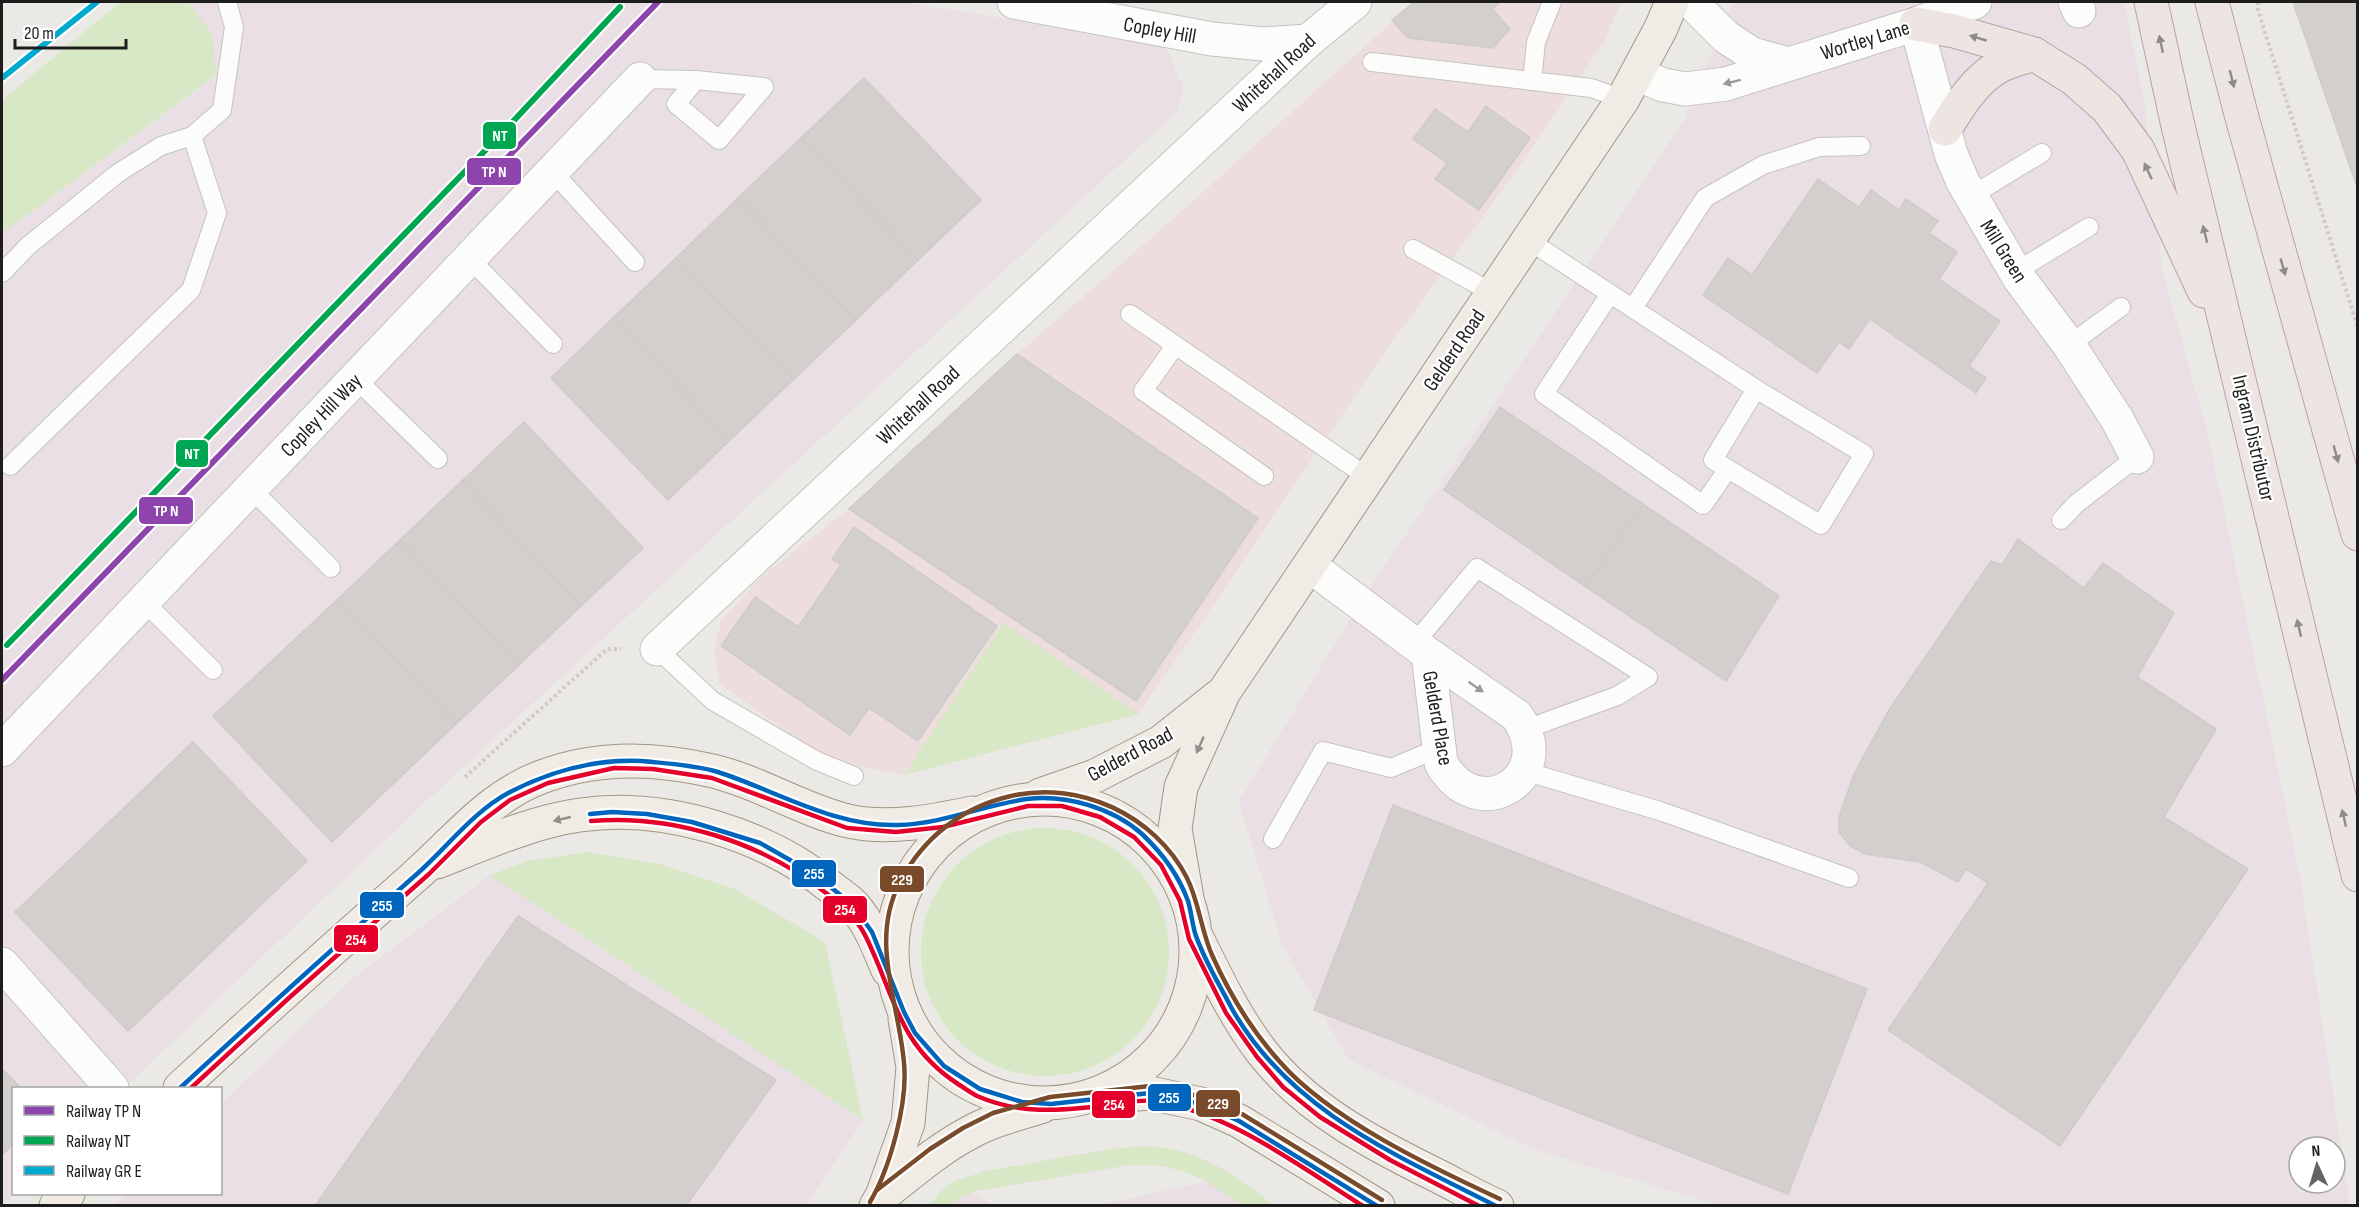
<svg xmlns="http://www.w3.org/2000/svg" width="2359" height="1207" font-family="'Sofia Sans Condensed',sans-serif">
	<style>
		.commercial { fill: #eddddc }
		.industrial { fill: #e9dfe4; fill-rule: evenodd }
		.grass { fill: #d8e7c6 }
		.building { fill: #d2cfcd; stroke: #cecbc8; stroke-width: 1.5 }
		.lines { fill: none; stroke-linecap: round; stroke-linejoin: round }
		.service-casing { stroke: #c4c3c2; stroke-width: 20 }
		.minor-casing { stroke: #c4c3c2; stroke-width: 35 }
		.tertiary-casing { stroke: #c4c3c2; stroke-width: 35 }
		.primary-casing { stroke: #a09684; stroke-width: 35 }
		.trunk-casing { stroke: #be9fa8; stroke-width: 35 }
		.path { stroke: #d5c8c6; stroke-width: 4; stroke-dasharray: 3 3; stroke-linecap: butt }
		.service { stroke: #fcfcfb; stroke-width: 18 }
		.minor { stroke: #fcfcfb; stroke-width: 33 }
		.tertiary { stroke: #fcfcfb; stroke-width: 33 }
		.primary { stroke: #f0ebe4; stroke-width: 33 }
		.trunk { stroke: #ece5e2; stroke-width: 33 }
		.bus-1-casing { stroke: #fff; stroke-width: 9 }
		.bus-2-casing { stroke: #fff; stroke-width: 9 }
		.bus-3-casing { stroke: #fff; stroke-width: 9 }
		.bus-1 { stroke: #0065bd; stroke-width: 4.5 }
		.bus-2 { stroke: #e4002b; stroke-width: 4.5 }
		.bus-3 { stroke: #7a4b2a; stroke-width: 4.5 }
		.rail-1-casing { stroke: #fff; stroke-width: 10 }
		.rail-2-casing { stroke: #fff; stroke-width: 10 }
		.rail-3-casing { stroke: #fff; stroke-width: 10 }
		.rail-1 { stroke: #8e44ad; stroke-width: 6 }
		.rail-2 { stroke: #00a651; stroke-width: 6 }
		.rail-3 { stroke: #00a9ce; stroke-width: 6 }
		.oneway { fill: #8f8b89 }
		.oneway2 { fill: #989897 }
		.oneway3 { fill: #918e8a }
		.labels { text-anchor: middle; stroke-width: 4.5; stroke-linejoin: round; paint-order: stroke }
		.street-label { font-size: 21px; fill: #1d1d1d; stroke: #fff }
		.line-badge { stroke: #fff; stroke-width: 2 }
		.badge-label { font-size: 16px; text-anchor: middle; font-weight: bold; fill: #fff }
	</style>
	<rect width="100%" height="100%" fill="#ebe9e6"/>
	<!-- commercial -->
	<path class="commercial" d="M1414 2H1621L1605 40 1534 146 1385 352 1139 714 1004 623 904 775 845 763 806 745 720 684 714 653 721 621 761 577 849 509 1017 354 1173 219Z"/>
	<!-- industrial -->
	<g class="industrial">
		<path d="M188 2H904L1165 45 1183 87 1178 111 434 794 124 1088H14V1194L2 1206V234L216 76 213 35Z"/>
		<path d="M1733 2H2124L2144 100 2162 269 2209 439 2299 871 2350 1205H1718L1533 1149 1348 1059 1282 944 1239 801 1360 603 1683 122ZM2299 1147H2335V1183H2299Z"/>
		<path d="M490 875 863 1120 807 1205 114 1206 126 1194H220L221 1104 351 980Z"/>
		<path d="M1215 1180 1251 1206H1092Z"/>
		<path d="M957 1182 992 1205 941 1206Z"/>
	</g>
	<!-- grass -->
	<g class="grass">
		<path d="M121 2H188L213 35 216 75 2 234V100Z"/>
		<path d="M1004 623 1139 714 904 775Z"/>
		<circle cx="1045" cy="952" r="124"/>
		<path d="M587 852 659 864 735 889 825 942 863 1120 490 875 528 861Z"/>
		<path d="M1145 1146C1194 1147 1236 1174 1273 1205H1241L1204 1180 1183 1171 1157 1165H1130L976 1191 961 1198 952 1205H930L942 1190 952 1182 985 1171 1111 1149Z"/>
	</g>
	<!-- building -->
	<g class="building">
		<path d="M1414 2H1501L1492 9 1510 29 1493 48 1408 38 1392 20Z"/>
		<path d="M2293 2H2358V187H2357Z"/>
		<path d="M864 78 981 200 918 260 801 138Z"/>
		<path d="M1486 106 1530 138 1479 210 1435 179 1447 163 1413 139 1435 109 1468 132Z"/>
		<path d="M801 138 918 260 856 320 738 198Z"/>
		<path d="M1818 179 1859 207 1871 190 1899 210 1906 199 1938 221 1929 233 1957 252 1939 279 2000 321 1969 366 1986 378 1976 393 1870 319 1849 349 1839 342 1817 373 1703 295 1728 258 1752 275Z"/>
		<path d="M738 198 856 320 793 380 676 258Z"/>
		<path d="M676 258 793 380 730 440 613 318Z"/>
		<path d="M613 318 730 440 668 500 551 378Z"/>
		<path d="M1017 354 1258 518 1136 701 849 509Z"/>
		<path d="M1500 407 1643 504 1586 587 1444 490Z"/>
		<path d="M524 422 643 548 581 606 462 481Z"/>
		<path d="M462 481 581 606 519 665 400 540Z"/>
		<path d="M1643 504 1779 596 1726 681 1586 587Z"/>
		<path d="M854 527 997 626 918 741 869 708 850 735 721 646 755 597 798 627 841 565 832 559Z"/>
		<path d="M2018 539 2084 588 2103 563 2174 613 2137 677 2216 729 2164 817 2248 869 2060 1146 1888 1030 1988 883 1966 869 1958 882 1920 862 1865 854 1850 846 1839 832V817L1854 774 1889 710 1991 561 2002 565Z"/>
		<path d="M400 540 519 665 456 724 338 599Z"/>
		<path d="M338 599 456 724 332 842 213 716Z"/>
		<path d="M193 742 307 861 128 1031 15 912Z"/>
		<path d="M1393 805 1867 989 1788 1194 1314 1010Z"/>
		<path d="M518 916 776 1080 686 1206H315Z"/>
		<path d="M2 1069 21 1088H14V1143L2 1155Z"/>
	</g>
	<g class="lines">
		<defs>
			<g id="service">
				<path d="M1372 62 1591 88 1623 99"/>
				<path d="M640 79 696 80 764 87 719 140 676 104 696 80"/>
				<path d="M1532 81 1536 42 1552 2"/>
				<path d="M552 171 635 262"/>
				<path d="M1971 196 2042 153"/>
				<path d="M1528 240 1756 389"/>
				<path d="M1413 249 1493 293"/>
				<path d="M469 258 553 344"/>
				<path d="M2015 272 2089 227"/>
				<path d="M2 273 28 246 118 173 161 146 192 136 222 110 234 27 227 2"/>
				<path d="M1610 294 1544 394 1703 505 1728 469"/>
				<path d="M1633 308 1705 198 1763 165 1819 147 1861 146"/>
				<path d="M1130 314 1369 478"/>
				<path d="M2069 345 2121 307"/>
				<path d="M1175 346 1143 391 1264 476"/>
				<path d="M355 378 438 459"/>
				<path d="M1756 389 1864 454 1821 525 1713 460Z"/>
				<path d="M10 466 191 290 217 213 192 136"/>
				<path d="M250 488 331 568"/>
				<path d="M2061 520 2076 504 2137 457"/>
				<path d="M143 601 213 670"/>
				<path d="M1414 644 1477 568 1648 677 1617 696 1526 729"/>
				<path d="M657 649 713 701 817 761 854 776"/>
				<path d="M1524 771 1660 811 1849 878"/>
				<path d="M1273 839 1323 751 1391 768 1439 748"/>
			</g>
			<g id="minor">
				<path d="M1014 2 1212 39 1263 44 1308 41"/>
				<path d="M1691 2 1726 37 1752 54 1788 64"/>
				<path d="M1975 2 1916 24 1951 154 1963 182 2019 278 2069 345 2117 419 2137 457"/>
				<path d="M2075 2 2079 11"/>
				<path d="M1310 566 1428 654 1517 716C1560 778 1477 828 1441 763L1428 654"/>
				<path d="M657 649 1308 41 1355 2"/>
				<path d="M2 750 640 79"/>
				<path d="M2 964 112 1088"/>
			</g>
			<path id="tertiary" d="M1637 74 1663 85 1685 89 1726 84 1916 24"/>
			<g id="primary">
				<path d="M1040 795 1095 776 1161 742 1219 696"/>
				<circle cx="1044" cy="951" r="152"/>
				<path d="M437 862C483 844 531 822 580 815 665 803 766 834 832 888 839 894 848 899 854 906 870 924 878 947 888 970"/>
				<path d="M1187 898 1175 829 1181 787 1224 692 1623 99 1661 28 1672 2"/>
				<path d="M1197 938C1217 978 1235 1017 1262 1052 1306 1109 1373 1144 1436 1175 1456 1185 1476 1197 1497 1206"/>
				<path d="M180 1088C257 1017 335 947 414 877 456 840 490 795 544 776 598 756 658 758 713 771 759 782 802 810 848 821 888 830 934 821 972 813"/>
				<path d="M1099 1097 1150 1093 1201 1104 1239 1121 1378 1206"/>
				<path d="M882 1196C910 1174 937 1150 969 1133 992 1120 1018 1114 1043 1106"/>
				<path d="M56 1206 68 1194"/>
				<path d="M876 1206 882 1196 908 1123 913 1067 905 1019"/>
			</g>
			<g id="trunk">
				<path d="M2151 2 2178 126 2358 875"/>
				<path d="M2212 2 2241 114 2358 534"/>
				<path d="M1916 24 1954 31 2034 54 2074 79 2107 108 2138 150 2204 291"/>
				<path d="M1945 129C1958 107 1975 80 1998 67 2008 61 2023 58 2034 54"/>
			</g>
		</defs>
		<!-- service casing -->
		<use href="#service" class="service-casing"/>
		<!-- minor casing -->
		<use href="#minor" class="minor-casing"/>
		<!-- tertiary casing -->
		<use href="#tertiary" class="tertiary-casing"/>
		<!-- primary casing -->
		<use href="#primary" class="primary-casing"/>
		<!-- trunk casing -->
		<use href="#trunk" class="trunk-casing"/>
		<!-- path -->
		<g class="path">
			<path d="M2258 2V10L2358 328"/>
			<path d="M465 777 607 649H621"/>
		</g>
		<!-- service -->
		<use href="#service" class="service"/>
		<!-- minor -->
		<use href="#minor" class="minor"/>
		<!-- tertiary -->
		<use href="#tertiary" class="tertiary"/>
		<!-- primary -->
		<use href="#primary" class="primary"/>
		<!-- trunk -->
		<use href="#trunk" class="trunk"/>
		<defs>
			<g id="bus-1">
				<path d="M590 814 612 812 647 814 692 822 760 843 813 873 853 905 872 932 904 1012 915 1033 944 1066 980 1089 1022 1102 1051 1104 1150 1093 1201 1104 1239 1121 1377 1206"/>
				<path d="M180 1088C259 1015 338 944 418 873 448 846 474 811 510 792 555 769 603 757 653 762 674 764 698 766 718 772 777 791 834 827 898 825 943 824 983 805 1027 799 1065 794 1113 808 1142 834 1161 852 1179 876 1188 901 1191 911 1192 922 1195 933 1203 958 1219 984 1231 1007 1288 1110 1396 1155 1496 1206"/>
			</g>
			<g id="bus-2">
				<path d="M591 821C672 814 762 842 826 893 842 906 857 918 866 937 895 996 898 1045 958 1084 964 1088 971 1093 977 1096 1023 1116 1063 1110 1110 1105 1123 1104 1139 1099 1152 1101 1228 1111 1299 1166 1363 1206"/>
				<path d="M191 1088 290 997 429 874 481 822 510 800 548 783 614 768 653 769 712 778 847 828 896 832 943 827 1028 806H1062L1100 817 1134 837 1161 865 1180 901 1189 939 1226 1013 1257 1057 1283 1087 1320 1117 1390 1160 1479 1206"/>
			</g>
			<g id="bus-3">
				<path d="M877 1190 930 1149 963 1128 993 1113 1050 1097 1150 1086 1203 1097 1242 1114 1382 1200"/>
				<path d="M870 1202C890 1168 908 1103 904 1063 899 1002 869 941 900 882 923 838 962 807 1011 796 1079 780 1155 815 1187 878 1199 902 1201 930 1212 955 1229 993 1252 1031 1280 1062 1330 1119 1431 1167 1500 1199"/>
			</g>
		</defs>
		<!-- bus-1 casing -->
		<use href="#bus-1" class="bus-1-casing"/>
		<!-- bus-2 casing -->
		<use href="#bus-2" class="bus-2-casing"/>
		<!-- bus-3 casing -->
		<use href="#bus-3" class="bus-3-casing"/>
		<!-- bus-1 -->
		<use href="#bus-1" class="bus-1"/>
		<!-- bus-2 -->
		<use href="#bus-2" class="bus-2"/>
		<!-- bus-3 -->
		<use href="#bus-3" class="bus-3"/>
		<defs>
			<path id="rail-1" d="M2 680 658 2"/>
			<path id="rail-2" d="M7 645 507 128 620 7"/>
			<path id="rail-3" d="M2 78 97 2"/>
		</defs>
		<!-- rail-1 casing -->
		<use href="#rail-1" class="rail-1-casing"/>
		<!-- rail-2 casing -->
		<use href="#rail-2" class="rail-2-casing"/>
		<!-- rail-3 casing -->
		<use href="#rail-3" class="rail-3-casing"/>
		<!-- rail-1 -->
		<use href="#rail-1" class="rail-1"/>
		<!-- rail-2 -->
		<use href="#rail-2" class="rail-2"/>
		<!-- rail-3 -->
		<use href="#rail-3" class="rail-3"/>
	</g>
	<!-- one-way arrows -->
	<defs><path id="oneway-solid" d="M-6-.8H1V-3.2L6.5 0L1 3.2V.8H-6Z" transform="scale(1.5)"/></defs>
	<g class="oneway">
		<use href="#oneway-solid" transform="translate(1978 38) rotate(-164)"/>
		<use href="#oneway-solid" transform="translate(2161 44) rotate(-102)"/>
		<use href="#oneway-solid" transform="translate(2232 79) rotate(76)"/>
		<use href="#oneway-solid" transform="translate(2148 171) rotate(-115)"/>
		<use href="#oneway-solid" transform="translate(2205 234) rotate(-104)"/>
		<use href="#oneway-solid" transform="translate(2283 267) rotate(74)"/>
		<use href="#oneway-solid" transform="translate(2336 454) rotate(75)"/>
		<use href="#oneway-solid" transform="translate(2299 628) rotate(-103)"/>
		<use href="#oneway-solid" transform="translate(2344 818) rotate(-103)"/>
	</g>
	<g class="oneway2">
		<use href="#oneway-solid" transform="translate(1732 82) rotate(166)"/>
		<use href="#oneway-solid" transform="translate(1476 687) rotate(35)"/>
	</g>
	<g class="oneway3">
		<use href="#oneway-solid" transform="translate(1200 745) rotate(114)"/>
		<use href="#oneway-solid" transform="translate(562 819) rotate(167)"/>
	</g>
	<g class="labels">
		<!-- street labels -->
		<g class="street-label">
			<text transform="translate(1160 30) rotate(10)" y="7">Copley Hill</text>
			<text transform="translate(1865 40) rotate(-17)" y="7">Wortley Lane</text>
			<text transform="translate(1274 73) rotate(-43)" y="7">Whitehall Road</text>
			<text transform="translate(2004 251) rotate(58)" y="7">Mill Green</text>
			<text transform="translate(1454 350) rotate(-56)" y="7">Gelderd Road</text>
			<text transform="translate(918 405) rotate(-43)" y="7">Whitehall Road</text>
			<text transform="translate(321 415) rotate(-46)" y="7">Copley Hill Way</text>
			<text transform="translate(2254 438) rotate(77)" y="7">Ingram Distributor</text>
			<text transform="translate(1438 718) rotate(80)" y="7">Gelderd Place</text>
			<text transform="translate(1130 754) rotate(-28)" y="7">Gelderd Road</text>
		</g>
	</g>
	<g class="line-badge">
		<rect x="482" y="121" width="35" height="29" rx="6" fill="#00a651"/>
		<rect x="466" y="157" width="56" height="29" rx="6" fill="#8e44ad"/>
		<rect x="175" y="439" width="34" height="29" rx="6" fill="#00a651"/>
		<rect x="138" y="496" width="56" height="29" rx="6" fill="#8e44ad"/>
		<rect x="791" y="859" width="46" height="29" rx="6" fill="#0065bd"/>
		<rect x="879" y="865" width="46" height="28" rx="6" fill="#7a4b2a"/>
		<rect x="359" y="891" width="46" height="28" rx="6" fill="#0065bd"/>
		<rect x="822" y="895" width="46" height="29" rx="6" fill="#e4002b"/>
		<rect x="333" y="924" width="46" height="29" rx="6" fill="#e4002b"/>
		<rect x="1147" y="1083" width="45" height="29" rx="6" fill="#0065bd"/>
		<rect x="1195" y="1089" width="46" height="29" rx="6" fill="#7a4b2a"/>
		<rect x="1091" y="1090" width="45" height="29" rx="6" fill="#e4002b"/>
	</g>
	<g class="badge-label">
		<text x="500" y="141">NT</text>
		<text x="494" y="177">TP N</text>
		<text x="192" y="459">NT</text>
		<text x="166" y="516">TP N</text>
		<text x="814" y="879">255</text>
		<text x="902" y="885">229</text>
		<text x="382" y="911">255</text>
		<text x="845" y="915">254</text>
		<text x="356" y="945">254</text>
		<text x="1169" y="1103">255</text>
		<text x="1218" y="1109">229</text>
		<text x="1114" y="1110">254</text>
	</g>
	<!-- border -->
	<rect width="2359" height="1207" fill="none" stroke="#1d1d1d" stroke-width="6"/>
	<!-- legend -->
	<rect x="12" y="1087" width="210" height="108" fill="#ffffff" stroke="#a5a5a5" stroke-width="1.5"/>
	<rect x="24" y="1106" width="30" height="9" fill="#8e44ad" stroke="#a5a5a5" stroke-width="1.5"/>
	<text x="66" y="1117" font-size="18" fill="#1d1d1d">Railway TP N</text>
	<rect x="24" y="1136" width="30" height="9" fill="#00a651" stroke="#a5a5a5" stroke-width="1.5"/>
	<text x="66" y="1147" font-size="18" fill="#1d1d1d">Railway NT</text>
	<rect x="24" y="1166" width="30" height="9" fill="#00a9ce" stroke="#a5a5a5" stroke-width="1.5"/>
	<text x="66" y="1177" font-size="18" fill="#1d1d1d">Railway GR E</text>
	<!-- north arrow -->
	<g transform="translate(2317 1165) rotate(356)"><circle r="28" fill="#ffffff" stroke="#a5a5a5" stroke-width="1.5"/>
	<path d="M0-4.5L10 22L0 15L-10 22Z" fill="#656463"/>
	<text y="-9" font-size="16" font-weight="bold" text-anchor="middle" fill="#1d1d1d">N</text>
	</g>
	<!-- scale -->
	<path d="M15 39v9h111v-9" fill="none" stroke="#1d1d1d" stroke-width="3"/>
	<text x="24" y="39" font-size="18" fill="#1d1d1d" stroke="#ffffff" stroke-width="4.5" paint-order="stroke">20 m</text>
</svg>
